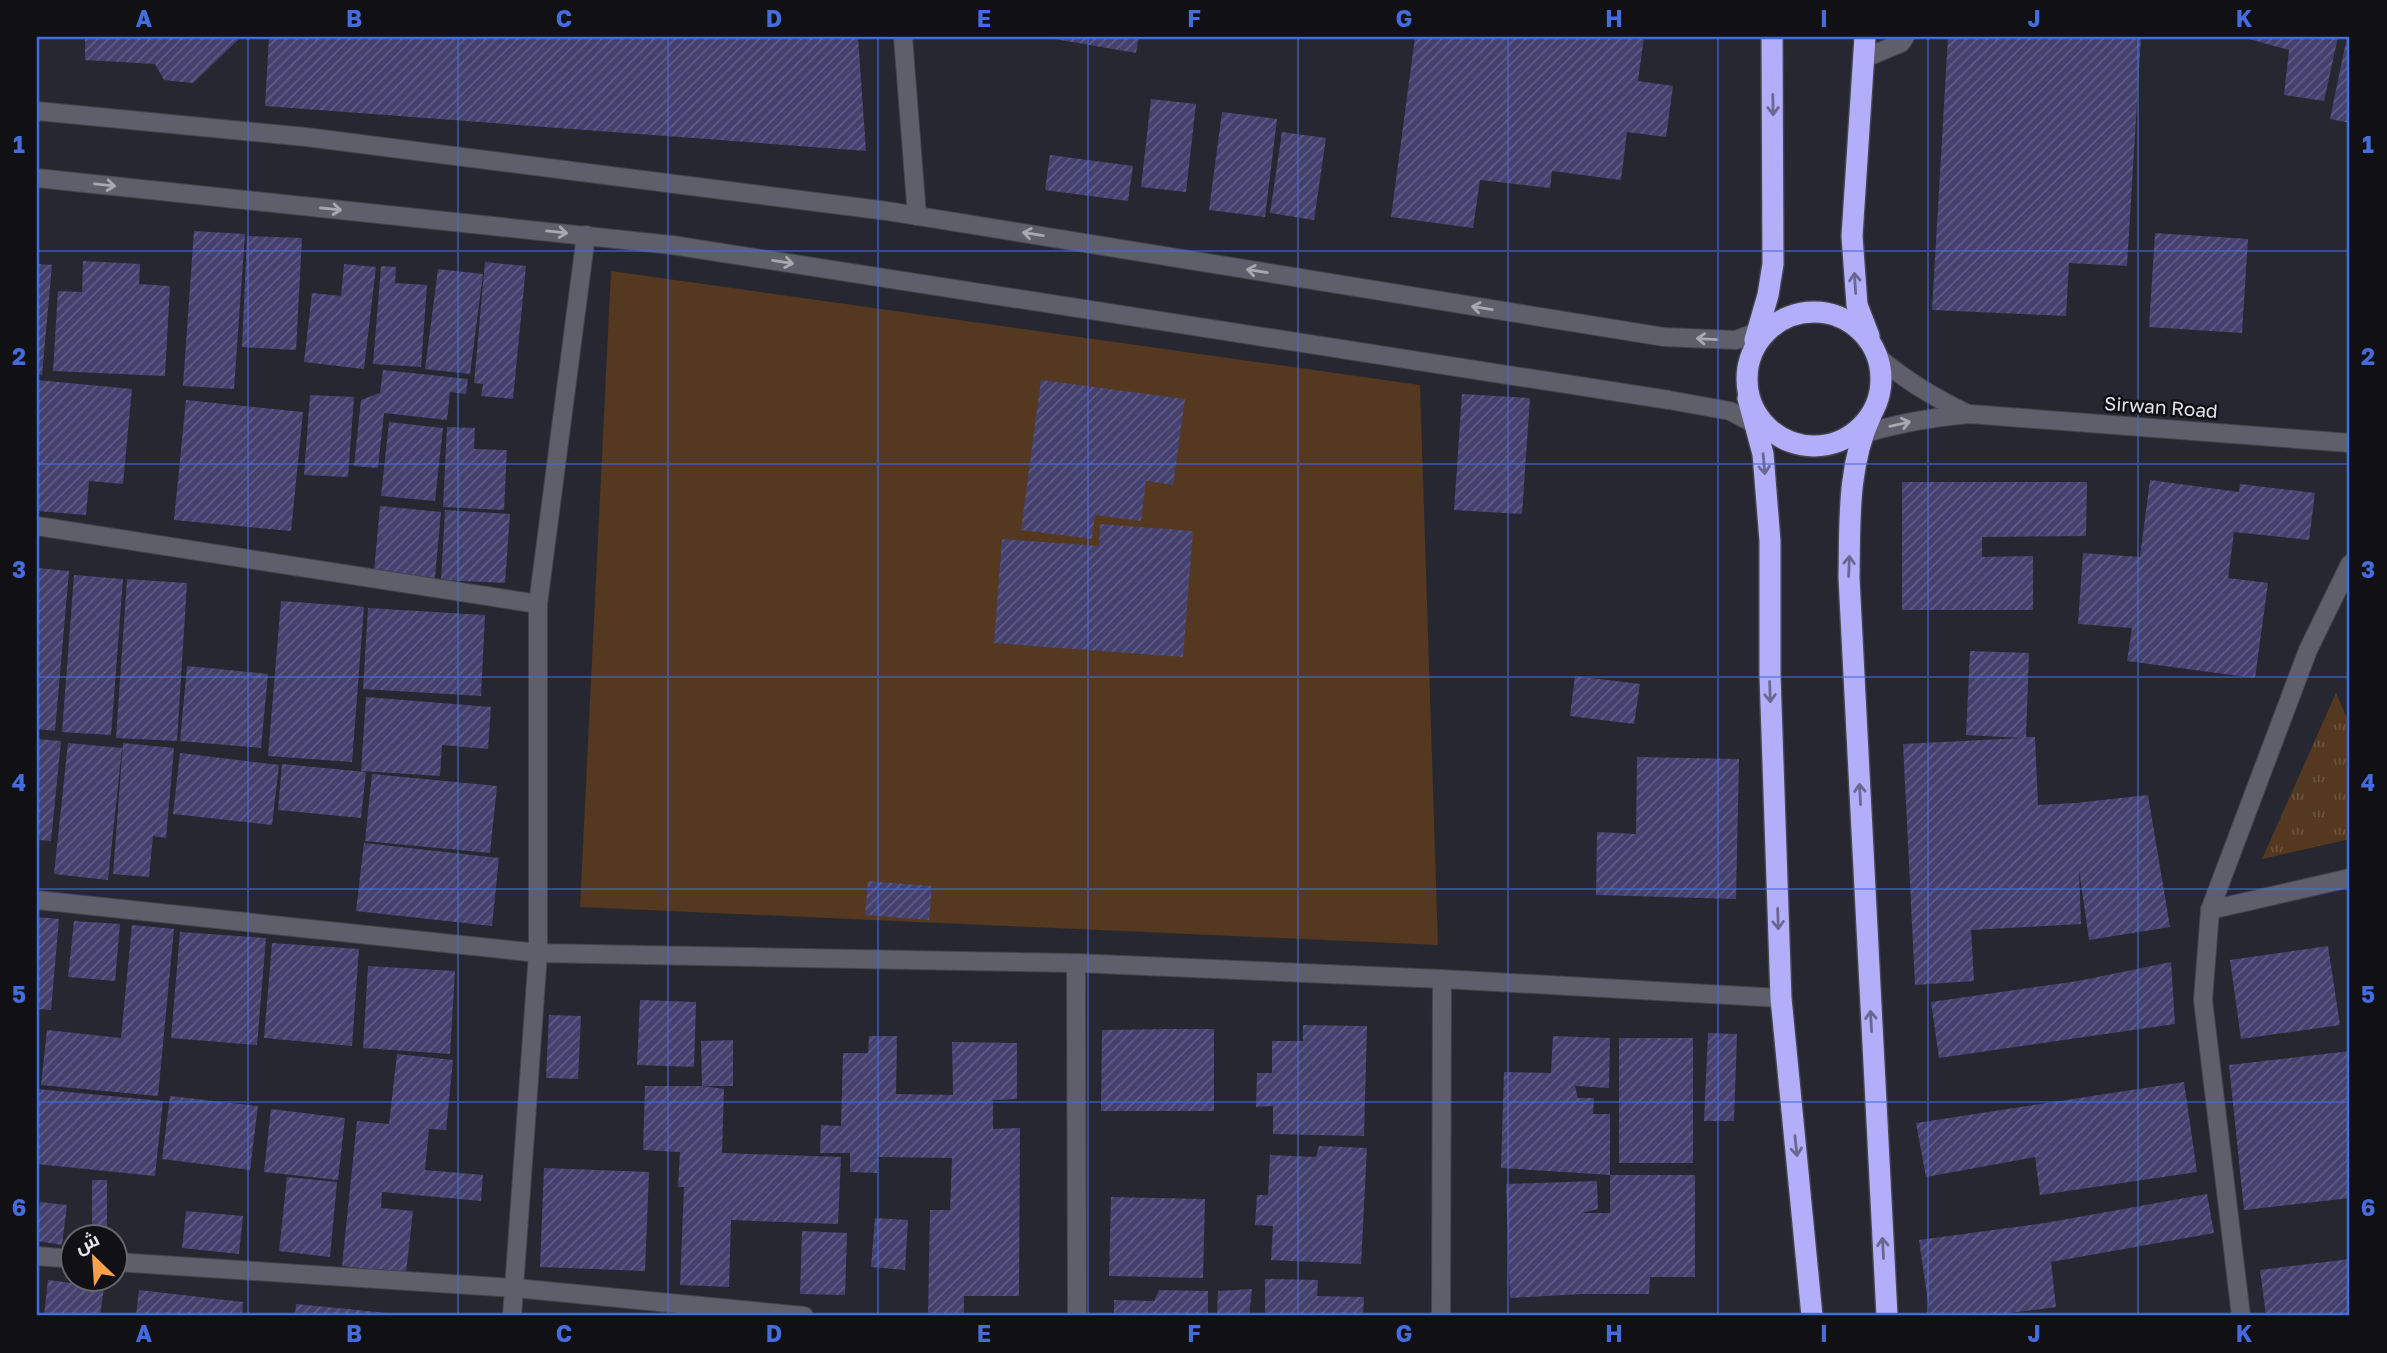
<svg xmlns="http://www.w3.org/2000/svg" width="2387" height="1353" font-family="'Golos Text',Cairo,sans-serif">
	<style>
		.grass { fill: #54381f }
		.park { fill: url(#park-tufts) }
		.building { fill: url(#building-hatch) }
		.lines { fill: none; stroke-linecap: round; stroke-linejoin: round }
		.street-casing { stroke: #43434b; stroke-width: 20 }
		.secondary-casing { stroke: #43434b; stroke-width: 20 }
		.highway-casing { stroke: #43434b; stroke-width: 24 }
		.street { stroke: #5f5f6b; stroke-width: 18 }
		.secondary { stroke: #5f5f6b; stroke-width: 18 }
		.highway { stroke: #b3aef9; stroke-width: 21 }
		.oneway { stroke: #6a6792 }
		.oneway2 { stroke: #a8a8b1 }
		.grid { fill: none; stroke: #456cdc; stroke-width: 2; stroke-opacity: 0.55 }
		.labels { text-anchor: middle; stroke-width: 5; stroke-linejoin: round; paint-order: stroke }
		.street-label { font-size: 19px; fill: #e4e4eb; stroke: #111015 }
		.neatline { fill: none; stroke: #456cdc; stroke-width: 2.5 }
		.grid-label { font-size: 23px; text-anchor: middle; font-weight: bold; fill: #456cdc }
	</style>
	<defs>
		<pattern id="park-tufts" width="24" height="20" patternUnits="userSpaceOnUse" patternTransform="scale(1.75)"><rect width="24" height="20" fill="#54381f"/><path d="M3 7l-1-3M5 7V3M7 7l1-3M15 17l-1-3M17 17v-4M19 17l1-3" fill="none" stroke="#6c5540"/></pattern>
		<pattern id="building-hatch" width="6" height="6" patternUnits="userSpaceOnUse" patternTransform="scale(1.75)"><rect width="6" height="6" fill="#45416f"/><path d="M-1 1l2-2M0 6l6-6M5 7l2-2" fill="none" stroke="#605c84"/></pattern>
	</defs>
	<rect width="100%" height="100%" fill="#272731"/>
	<!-- grass -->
	<path class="grass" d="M611 271 1420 385 1438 945 580 907Z"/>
	<!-- park -->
	<path class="park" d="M2336 693 2350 725V839L2262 859Z"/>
	<!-- building -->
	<g class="building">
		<path d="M85 37H241L193 83 164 80 155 64 85 60Z"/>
		<path d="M269 37H858L866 151 265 106Z"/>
		<path d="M1043 37H1139L1136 53Z"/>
		<path d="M1415 37H1644L1638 81 1673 86 1666 137 1627 132 1621 180 1552 171 1550 188 1480 180 1473 228 1391 217Z"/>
		<path d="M1948 37H2141L2127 266 2069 263 2066 316 1932 310Z"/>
		<path d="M2242 37H2338L2324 101 2284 95 2289 50Z"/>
		<path d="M2347 37H2350V123L2330 119Z"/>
		<path d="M1151 99 1196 104 1186 192 1141 187Z"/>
		<path d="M1222 112 1277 119 1265 217 1209 210Z"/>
		<path d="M1282 132 1326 138 1314 220 1270 213Z"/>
		<path d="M1050 155 1133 166 1128 201 1045 190Z"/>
		<path d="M194 231 245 234 234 389 183 386Z"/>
		<path d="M2155 233 2248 239 2242 333 2149 327Z"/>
		<path d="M247 236 302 238 296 350 242 347Z"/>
		<path d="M83 261 140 264 139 284 170 286 165 376 53 371 58 291 82 292Z"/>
		<path d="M485 262 526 266 513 399 481 396 483 384 474 383Z"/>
		<path d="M37 264 52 265 42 375 37 374Z"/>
		<path d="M344 264 376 267 364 369 304 362 312 293 341 296Z"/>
		<path d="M381 266 396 267 395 283 427 285 421 367 373 364Z"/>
		<path d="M438 269 483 274 470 374 425 369Z"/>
		<path d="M383 370 468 379 466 394 450 392 447 420 384 413 378 468 354 466 361 400 380 393Z"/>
		<path d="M37 380 132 389 123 484 89 481 86 515 37 511Z"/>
		<path d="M1041 380 1185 399 1173 485 1146 481 1141 521 1095 515 1092 539 1021 530Z"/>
		<path d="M1462 394 1530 398 1522 514 1454 510Z"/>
		<path d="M310 395 354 397 348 477 304 475Z"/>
		<path d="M186 400 303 412 291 531 174 520Z"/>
		<path d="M389 422 443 428 435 501 381 496Z"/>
		<path d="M447 427 475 428 474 449 507 450 504 510 443 507Z"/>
		<path d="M2150 480 2239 492 2240 484 2315 493 2309 540 2234 532 2228 578 2268 583 2255 678 2127 661 2132 628 2078 624 2083 553 2140 557Z"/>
		<path d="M1902 482H2087L2086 536 1982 537V557L2033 556V610H1902Z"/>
		<path d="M380 506 441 512 434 588 373 582Z"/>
		<path d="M445 510 510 514 505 583 441 580Z"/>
		<path d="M1100 524 1193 531 1183 657 994 643 1002 539 1099 546Z"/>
		<path d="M37 568 69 571 55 731 37 729Z"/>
		<path d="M74 575 123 579 111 735 62 732Z"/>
		<path d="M127 579 187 583 177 741 116 738Z"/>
		<path d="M281 601 364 607 352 762 268 756Z"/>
		<path d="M368 608 485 615 481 696 363 689Z"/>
		<path d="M1970 651 2029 653 2026 737H2035L2038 805 2075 803 2148 795 2170 927 2089 940 2079 870 2081 924 1971 930 1974 981 1915 985 1903 744 2022 738 1966 735Z"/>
		<path d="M187 666 268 674 261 748 180 741Z"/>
		<path d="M1575 676 1640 684 1634 724 1570 716Z"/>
		<path d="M366 697 491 707 488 749 442 745 440 776 361 771Z"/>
		<path d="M37 739 61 741 51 841 37 840Z"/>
		<path d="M68 743 122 748 108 880 54 874Z"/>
		<path d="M123 743 174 748 166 838 153 836 149 877 113 874Z"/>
		<path d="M180 753 279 765 272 825 173 814Z"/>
		<path d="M1637 757 1739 759 1736 899 1596 895 1597 832 1636 834Z"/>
		<path d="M282 764 366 772 361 818 278 810Z"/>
		<path d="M372 774 497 786 490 853 365 841Z"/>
		<path d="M364 843 499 858 492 926 356 911Z"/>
		<path d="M868 881 932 886 929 920 865 915Z"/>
		<path d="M37 917 59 919 51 1010 37 1009Z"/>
		<path d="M74 921 120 924 115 981 68 977Z"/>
		<path d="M132 925 174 929 158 1096 41 1085 47 1030 121 1038Z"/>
		<path d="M180 932 266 938 257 1045 171 1038Z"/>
		<path d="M272 943 359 949 352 1046 264 1038Z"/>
		<path d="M2328 946 2340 1025 2241 1039 2230 960Z"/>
		<path d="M2171 962 2175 1024 1939 1058 1931 1002 2078 981Z"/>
		<path d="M368 966 455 971 450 1054 363 1048Z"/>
		<path d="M640 1000 696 1002 694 1067 637 1065Z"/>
		<path d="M549 1015 581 1016 578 1079 546 1078Z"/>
		<path d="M1303 1025 1367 1026 1364 1136 1273 1134V1106L1256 1107 1257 1073H1272V1041H1303Z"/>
		<path d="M1169 1029H1214V1111H1101L1102 1030Z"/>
		<path d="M1708 1033 1737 1034 1734 1121H1704Z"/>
		<path d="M869 1036H897L896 1094 953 1095 952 1042 1017 1043V1099L993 1100V1129L1020 1128 1019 1296H964V1314H928L930 1210H950L952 1158 878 1157 877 1173 850 1172V1153H820L821 1125 841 1126 843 1053H868Z"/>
		<path d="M1553 1036 1610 1038 1609 1088 1575 1086 1578 1098H1594L1593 1114H1610V1175L1501 1168 1504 1072 1551 1073Z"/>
		<rect x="1619" y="1038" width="74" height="125"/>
		<path d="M733 1040V1086H702L701 1041Z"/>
		<path d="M2350 1051V1198L2244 1210 2229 1065Z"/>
		<path d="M397 1054 453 1060 446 1130 429 1129 425 1170 483 1175 481 1201 382 1192 381 1208 413 1211 406 1273 342 1266 357 1121 389 1124Z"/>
		<path d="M2184 1082 2197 1172 2040 1195 2035 1157 1926 1177 1916 1123Z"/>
		<path d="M645 1086H702L724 1089 722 1153 841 1157 838 1224 731 1220 729 1287 680 1285 684 1187H678L680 1152 643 1150Z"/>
		<path d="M37 1089 163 1101 155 1176 37 1164Z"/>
		<path d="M170 1096 258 1106 250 1170 162 1159Z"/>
		<path d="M271 1109 345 1118 338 1180 264 1172Z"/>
		<path d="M1319 1146 1367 1148 1361 1264 1271 1260 1273 1226 1255 1225 1257 1195H1268L1270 1155 1316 1157Z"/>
		<path d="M544 1168 649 1172 645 1271 540 1267Z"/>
		<path d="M1610 1175H1695V1277H1650L1649 1294H1582L1510 1298 1506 1184 1597 1181 1598 1209 1582 1213H1610Z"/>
		<path d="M287 1177 337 1182 330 1257 279 1251Z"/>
		<rect x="92" y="1180" width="15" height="55"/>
		<path d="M2207 1194 2214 1233 2051 1262 2056 1307 1987 1316H1930L1919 1240 2045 1223Z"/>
		<path d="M1111 1197 1205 1199 1203 1278 1109 1276Z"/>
		<path d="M40 1202 67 1205 62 1245 37 1241Z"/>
		<path d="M186 1211 243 1216 239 1254 182 1248Z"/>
		<path d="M875 1218 908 1220 905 1270 871 1267Z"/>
		<path d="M802 1231 847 1233 845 1295 800 1294Z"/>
		<path d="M2350 1259V1316H2266L2260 1270Z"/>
		<path d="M1265 1279 1318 1280 1317 1296 1364 1297 1363 1316H1265Z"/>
		<path d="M48 1280 104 1287 100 1316H44Z"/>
		<path d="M1252 1289 1249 1316H1217L1218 1291Z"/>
		<path d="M139 1290 243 1302 242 1316H136Z"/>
		<path d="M1159 1290 1208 1291V1316H1114V1300L1154 1301Z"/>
		<path d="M296 1304 398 1314V1316H295Z"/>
	</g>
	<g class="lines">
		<defs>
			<g id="street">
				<path d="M903 37 917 216"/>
				<path d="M1865 58 1901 43 1905 37"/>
				<path d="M1878 357C1906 381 1933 397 1966 413"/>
				<path d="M1835 443C1879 427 1922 418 1970 414L2350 443"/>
				<path d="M37 526 538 604"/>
				<path d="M37 900 538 953 1076 963 1442 979 1781 998"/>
				<path d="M2210 910 2350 878"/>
				<path d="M1076 963 1077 1316"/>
				<path d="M37 1256 74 1259"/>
				<path d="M116 1262 515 1288 804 1316"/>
				<path d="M512 1316 538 953V604L586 235"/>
				<path d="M1441 1316 1442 979"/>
				<path d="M2241 1316 2203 1000 2210 910 2308 650 2350 564"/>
			</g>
			<g id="secondary">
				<path d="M37 111 306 137 887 211 1664 337 1736 340 1772 326"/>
				<path d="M37 178 672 245 1669 400 1730 411 1772 433"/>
			</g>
			<g id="highway">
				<path d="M1865 37 1852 236 1857 305 1869 336"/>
				<circle cx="1814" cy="379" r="67"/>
				<path d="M1755 340 1768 295 1773 264 1772 37"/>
				<path d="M1748 398 1763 454 1770 541V675L1781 998 1812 1316"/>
				<path d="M1871 415C1847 466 1850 523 1849 578L1887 1316"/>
			</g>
		</defs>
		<!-- street casing -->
		<use href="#street" class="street-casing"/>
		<!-- secondary casing -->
		<use href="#secondary" class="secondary-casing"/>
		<!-- highway casing -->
		<use href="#highway" class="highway-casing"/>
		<!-- street -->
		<use href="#street" class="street"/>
		<!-- secondary -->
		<use href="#secondary" class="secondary"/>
		<!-- highway -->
		<use href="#highway" class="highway"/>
	</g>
	<!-- one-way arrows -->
	<defs><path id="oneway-shaft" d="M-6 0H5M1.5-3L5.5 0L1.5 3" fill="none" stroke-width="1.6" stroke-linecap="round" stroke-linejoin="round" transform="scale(1.75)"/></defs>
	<g class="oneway">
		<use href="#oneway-shaft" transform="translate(1773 105) rotate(89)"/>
		<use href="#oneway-shaft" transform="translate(1855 283) rotate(-94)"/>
		<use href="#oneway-shaft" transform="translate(1764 464) rotate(85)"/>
		<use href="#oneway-shaft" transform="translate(1849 566) rotate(-88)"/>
		<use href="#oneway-shaft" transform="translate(1770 692) rotate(88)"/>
		<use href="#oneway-shaft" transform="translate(1860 794) rotate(-93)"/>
		<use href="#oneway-shaft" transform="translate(1778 919) rotate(88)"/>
		<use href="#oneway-shaft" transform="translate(1871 1021) rotate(-93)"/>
		<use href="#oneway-shaft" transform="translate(1796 1146) rotate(84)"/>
		<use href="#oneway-shaft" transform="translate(1883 1248) rotate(-93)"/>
	</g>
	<g class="oneway2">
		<use href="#oneway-shaft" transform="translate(105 185) rotate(6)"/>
		<use href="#oneway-shaft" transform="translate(331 209) rotate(6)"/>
		<use href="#oneway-shaft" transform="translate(557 232) rotate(6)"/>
		<use href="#oneway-shaft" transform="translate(1033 234) rotate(-171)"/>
		<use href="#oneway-shaft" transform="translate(783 262) rotate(9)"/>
		<use href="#oneway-shaft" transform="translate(1257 271) rotate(-171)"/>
		<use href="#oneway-shaft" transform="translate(1482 308) rotate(-171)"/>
		<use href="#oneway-shaft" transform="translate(1707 339) rotate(-177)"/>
		<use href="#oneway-shaft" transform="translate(1900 424) rotate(-13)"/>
	</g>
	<!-- grid -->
	<path class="grid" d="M248 37V1316M458 37V1316M668 37V1316M878 37V1316M1088 37V1316M1298 37V1316M1508 37V1316M1718 37V1316M1928 37V1316M2138 37V1316M37 251H2350M37 464H2350M37 677H2350M37 889H2350M37 1102H2350"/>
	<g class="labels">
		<!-- street labels -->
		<g class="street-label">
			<text transform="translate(2161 407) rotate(4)" y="7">Sirwan Road</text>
		</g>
	</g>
	<!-- border -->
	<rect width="2387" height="1353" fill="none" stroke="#111015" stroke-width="77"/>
	<!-- north arrow -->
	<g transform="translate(94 1258) rotate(335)"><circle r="33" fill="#111015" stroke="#65656b" stroke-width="2"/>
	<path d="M0-5L12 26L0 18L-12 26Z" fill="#f8a04b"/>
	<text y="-10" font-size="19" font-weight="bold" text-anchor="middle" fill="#e4e4eb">ش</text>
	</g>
	<rect x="38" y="38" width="2310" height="1276" class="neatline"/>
	<g class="grid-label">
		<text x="144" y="27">A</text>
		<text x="354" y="27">B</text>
		<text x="564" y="27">C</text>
		<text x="774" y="27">D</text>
		<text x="984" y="27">E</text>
		<text x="1194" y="27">F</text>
		<text x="1404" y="27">G</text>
		<text x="1614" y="27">H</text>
		<text x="1824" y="27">I</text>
		<text x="2034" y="27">J</text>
		<text x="2244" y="27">K</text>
		<text x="19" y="153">1</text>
		<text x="2368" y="153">1</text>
		<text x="19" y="365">2</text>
		<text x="2368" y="365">2</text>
		<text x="19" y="578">3</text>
		<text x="2368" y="578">3</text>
		<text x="19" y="791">4</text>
		<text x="2368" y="791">4</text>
		<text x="19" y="1003">5</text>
		<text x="2368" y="1003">5</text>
		<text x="19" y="1216">6</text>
		<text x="2368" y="1216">6</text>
		<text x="144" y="1342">A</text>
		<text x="354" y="1342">B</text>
		<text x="564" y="1342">C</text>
		<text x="774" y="1342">D</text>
		<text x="984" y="1342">E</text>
		<text x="1194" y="1342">F</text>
		<text x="1404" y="1342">G</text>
		<text x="1614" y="1342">H</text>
		<text x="1824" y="1342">I</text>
		<text x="2034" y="1342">J</text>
		<text x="2244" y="1342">K</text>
	</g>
</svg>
